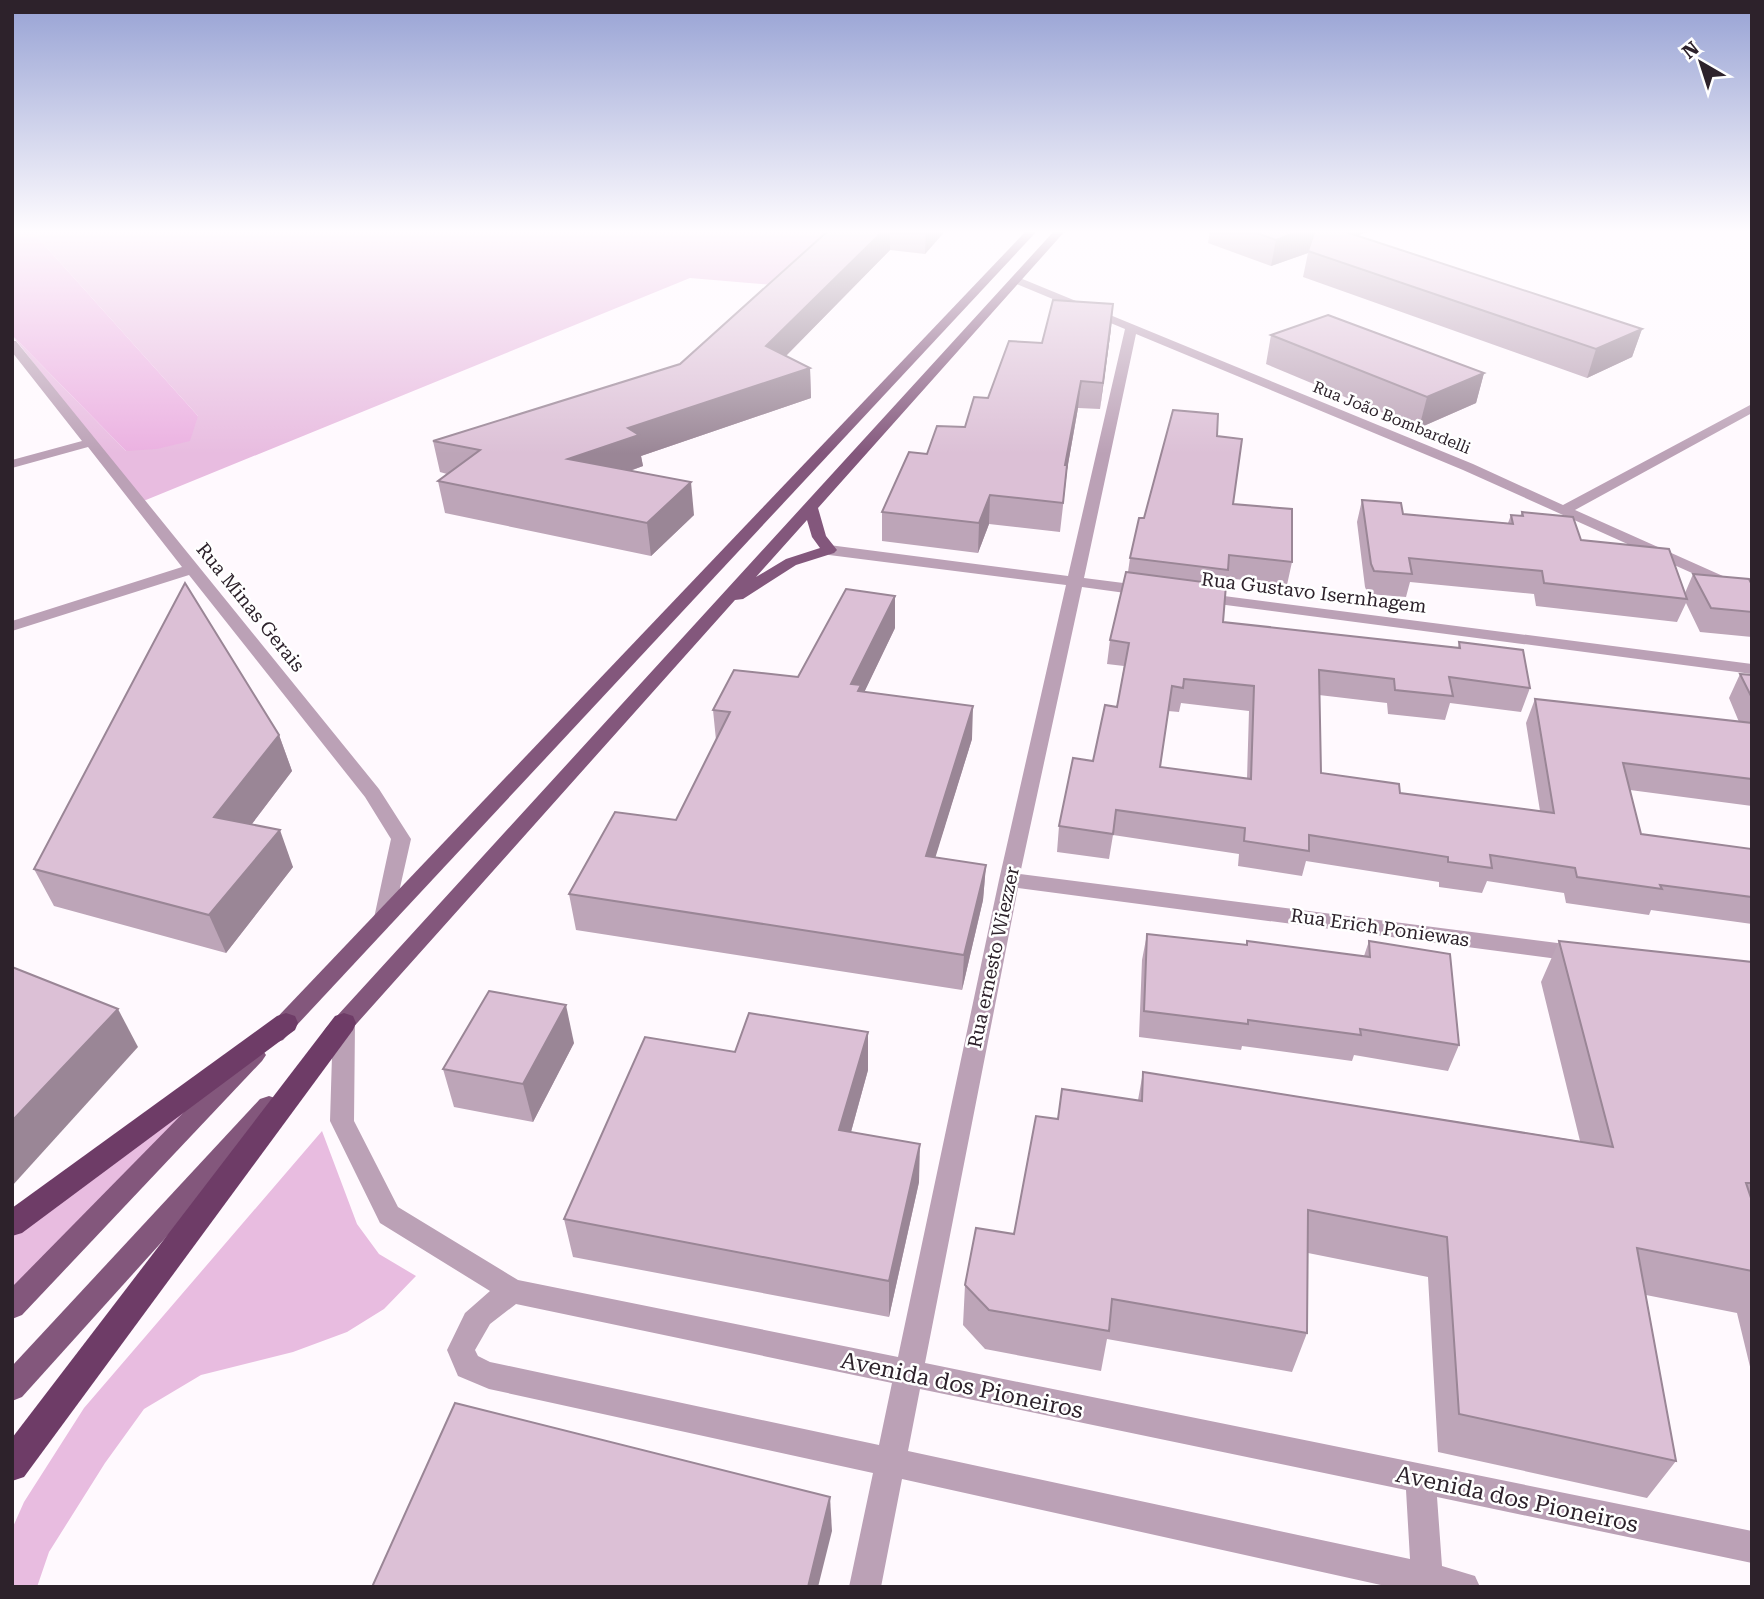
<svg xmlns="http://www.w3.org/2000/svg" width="1764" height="1599" font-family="'Roboto Serif',serif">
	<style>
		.green { fill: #e8bce0 }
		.forest { fill: #ebb1e1 }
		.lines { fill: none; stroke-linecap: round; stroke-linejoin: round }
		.minor { fill: #bba1b6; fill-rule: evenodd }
		.primary { fill: #83577c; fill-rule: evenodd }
		.motorway { fill: #6e3c67; fill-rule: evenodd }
		.wall { fill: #bda5b8; fill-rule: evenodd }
		.shaded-wall { fill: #9a8696 }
		.building { fill: #dcc0d6; stroke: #9a8696; stroke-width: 2; fill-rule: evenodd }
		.labels { text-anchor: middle; stroke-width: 5; stroke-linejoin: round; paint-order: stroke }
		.far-street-label { font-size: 16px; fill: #2d222b; stroke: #fff }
		.street-label { font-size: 19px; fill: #2d222b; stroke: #fff }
		.near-street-label { font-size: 23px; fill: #2d222b; stroke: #fff }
	</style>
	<rect width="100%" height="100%" fill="#fff9fe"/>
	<!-- green -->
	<g class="green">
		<path d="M31 230H859L797 287 690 278 141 502 12 335 126 451 198 416Z"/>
		<path d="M259 1045 12 1301V1229Z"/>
		<path d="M322 1131 357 1224 379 1254 416 1276 384 1309 347 1332 293 1352 201 1375 144 1409 105 1463 49 1552 37 1587H12V1529L24 1502 84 1408Z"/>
	</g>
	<!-- forest -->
	<path class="forest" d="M12 230H31L198 416 190 441 157 449 126 451 12 335Z"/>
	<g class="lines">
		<!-- minor -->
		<g class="minor">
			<path d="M1012 278H1020L1473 464 1563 505 1752 404V413L1575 510 1752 589V600L1463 470 1136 334 1084 578 1147 586 1155 591 1147 596 1082 587 1020 874 1581 946 1589 948 1592 954 1589 960 1581 962 1018 888 925 1363 1752 1531V1563L1437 1497 1442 1566 1475 1576 1480 1587H1390L902 1479 881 1587H849L873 1473 489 1389 458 1376 447 1350 465 1313 490 1291 380 1223 330 1121 333 1023 336 1017 344 1014 352 1017 355 1023 354 1121 398 1207 518 1280 898 1357 999 880 1066 585 829 555 821 550 829 545 1068 576 1125 329 1012 282ZM516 1304 892 1383 879 1445 490 1362 478 1356 475 1350 490 1324ZM920 1389 1406 1490 1410 1559 908 1451Z"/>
			<path d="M12 341H16L379 789 411 839 392 923 385 925 378 923 374 918 391 839 365 797 189 575 12 631V621L182 567 88 447 12 468V460L82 441 12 352Z"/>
			<path d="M1201 593 1752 664V674L1195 601 1193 598 1195 595Z"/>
		</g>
		<!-- primary -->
		<g class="primary">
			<path d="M1027 230H1038L283 1040 275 1043 267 1040 263 1034 267 1028Z"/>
			<path d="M1055 230H1066L818 508 826 536 837 550 834 553 796 565 743 599 735 600 342 1040 334 1043 326 1040 322 1034 326 1028ZM807 520 812 537 820 548 786 559 756 577Z"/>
			<path d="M254 1046 262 1049 266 1055 262 1061 22 1315 12 1319V1287L246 1049Z"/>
			<path d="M269 1096 278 1099 281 1106 278 1113 22 1397 12 1401V1366L260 1099Z"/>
		</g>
		<!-- motorway -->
		<g class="motorway">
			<path d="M286 1013 295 1016 298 1023 295 1030 22 1233 12 1236V1208L277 1016Z"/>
			<path d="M344 1013 353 1016 356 1023 353 1030 24 1477 12 1481V1438L335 1016Z"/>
		</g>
	</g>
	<!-- wall -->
	<g class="wall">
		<path d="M829 230H946L925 254 890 250 786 356 810 368 811 398 641 456 643 466 630 471 694 515 651 556 445 513 438 481 447 474 440 472 433 441 680 364Z"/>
		<path d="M1210 230H1372L1356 236 1642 329 1632 357 1587 378 1303 277 1308 253 1271 266 1208 243Z"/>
		<path d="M1111 329 1100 409 1078 408 1067 470 1060 532 989 524 978 553 882 541V512L927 454 965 427 988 398 1042 343Z"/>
		<path d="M1271 335 1484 373 1476 403 1419 428 1266 364Z"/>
		<path d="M1217 436 1233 504 1292 562 1287 585 1226 578 1223 622 1458 648 1459 642 1530 688 1521 712 1450 703 1445 720 1388 714 1387 703 1319 695 1321 773 1400 793 1540 811 1526 723 1535 699 1739 722 1729 698 1740 674 1752 675V806L1630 790 1641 834 1752 849V924L1651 910 1649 915 1566 903 1564 893 1487 881 1482 893 1439 887V882L1306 861 1302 876 1238 866 1239 854 1113 835 1109 859 1057 852 1059 826 1093 761 1117 707 1124 666 1107 664 1110 640 1128 572 1130 558 1144 518ZM1181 703 1249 711 1247 779 1160 767 1168 711 1179 712Z"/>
		<path d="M1362 500 1403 514 1508 523 1511 515 1520 516 1522 512 1581 540 1685 593 1693 574 1752 585V637L1700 632 1686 603 1677 622 1536 606 1534 594 1410 582 1406 597 1368 594 1365 587 1357 522Z"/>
		<path d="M895 628 864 692 972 739 935 857 986 865 983 900 962 990 576 930 569 894 676 820 716 740 713 710 798 677Z"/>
		<path d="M279 735 292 771 252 824 293 867 226 953 54 906 34 869Z"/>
		<path d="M1147 934 1246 945 1247 941 1364 956 1369 941 1459 1045 1448 1071 1354 1055 1352 1061 1242 1046 1241 1050 1139 1037 1142 960Z"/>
		<path d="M1559 941 1752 962V1375L1737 1313 1646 1295 1676 1461 1647 1498 1438 1452 1428 1277 1308 1253 1307 1333 1292 1372 1107 1339 1101 1371 985 1349 963 1325 965 1285 1014 1234 1058 1119 1138 1100 1143 1072 1580 1141 1541 982Z"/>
		<path d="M868 1032V1070L851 1132 919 1182 889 1317 573 1257 564 1219 735 1052Z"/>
		<path d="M574 1043 533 1122 454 1107 443 1069Z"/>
	</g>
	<!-- shaded-wall -->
	<g class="shaded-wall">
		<path d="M884 230H890V250L767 375 766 346Z"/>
		<path d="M926 230H946L925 254Z"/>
		<path d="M1303 230H1316L1308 253 1271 266 1276 240Z"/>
		<path d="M1320 230H1372L1316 250Z"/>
		<path d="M1113 304 1111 329 1100 409 1103 383Z"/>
		<path d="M1642 329 1632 357 1587 378 1596 349Z"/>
		<path d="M810 368 811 398 641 456 643 466 573 491 568 459 628 428Z"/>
		<path d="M1484 373 1476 403 1419 428 1427 397Z"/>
		<path d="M1081 381 1078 408 1067 470 1060 532 1067 471 1065 465Z"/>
		<path d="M691 482 694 515 651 556 647 523Z"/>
		<path d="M990 495 989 524 978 553 979 523Z"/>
		<path d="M895 596V628L861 699 851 684Z"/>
		<path d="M973 706 972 739 925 891 926 856Z"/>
		<path d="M279 735 292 771 229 854 214 817Z"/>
		<path d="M280 830 293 867 226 953 209 915Z"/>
		<path d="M986 865 983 900 962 990 964 955Z"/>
		<path d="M566 1005 574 1043 533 1122 523 1084Z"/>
		<path d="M118 1009 138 1047 12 1186V1121Z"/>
		<path d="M868 1032V1070L841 1168 839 1130Z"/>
		<path d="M920 1144 919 1182 889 1317V1281Z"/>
		<path d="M830 1497 832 1531 818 1587H808Z"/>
	</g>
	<!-- building -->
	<g class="building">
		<path d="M829 230H884L766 346 810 368 628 428 639 435 568 459 691 482 647 523 438 481 480 450 433 441 680 364Z"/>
		<path d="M1249 230H1303L1276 240Z"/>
		<path d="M1315 230H1340L1642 329 1596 349 1308 251Z"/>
		<path d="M1053 300 1113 304 1103 383 1081 381 1065 465H1067L1063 503 990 495 979 523 882 512 909 452 927 454 937 426 965 427 974 397 988 398 1009 341 1042 343Z"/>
		<path d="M1328 315 1484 373 1427 397 1271 335Z"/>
		<path d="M1173 410 1218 414 1217 436 1242 439 1233 504 1292 509V562L1229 555 1228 570 1130 558 1139 518H1144Z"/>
		<path d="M1362 500 1401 503 1403 514 1513 524 1511 515 1523 516 1522 512 1573 517 1581 540 1669 549 1687 599 1544 583 1542 571 1409 558 1412 574 1374 571 1371 564Z"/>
		<path d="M1126 572 1226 585 1223 622 1460 648 1459 642 1523 650 1530 688 1449 677 1453 696 1395 690 1394 679 1319 670 1321 773 1399 784 1400 793 1554 813 1535 699 1752 723V779L1623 763 1641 834 1752 849V897L1660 885 1662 889 1577 877 1575 868 1490 855 1492 868 1448 862V857L1309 835V851L1244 841 1245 828 1116 810 1113 834 1059 826 1073 758 1093 761 1105 705 1117 707 1129 643 1110 640ZM1184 679 1254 686 1251 779 1160 767 1172 686 1183 688Z"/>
		<path d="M1693 574 1749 579 1752 585V612L1711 608Z"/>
		<path d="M185 583 279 735 214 817 280 830 209 915 34 869Z"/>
		<path d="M846 589 895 596 851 684 861 685 858 691 973 706 926 856 986 865 964 955 569 894 615 812 676 820 730 712 713 710 734 670 798 677Z"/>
		<path d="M1740 674 1752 675V698Z"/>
		<path d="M1147 934 1247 945V941L1370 957 1369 941 1450 954 1459 1045 1360 1029 1361 1035 1248 1020V1024L1144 1011Z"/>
		<path d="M1559 941 1752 962V1183H1746L1752 1201V1271L1637 1248 1676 1461 1459 1414 1447 1237 1308 1210 1307 1333 1112 1299 1109 1331 989 1310 965 1285 976 1228 1014 1234 1036 1116 1058 1119 1062 1089 1142 1101 1143 1072 1613 1147Z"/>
		<path d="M12 967 118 1009 12 1121Z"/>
		<path d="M489 991 566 1005 523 1084 443 1069Z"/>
		<path d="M749 1013 868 1032 839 1130 920 1144 889 1281 564 1219 645 1037 735 1052Z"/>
		<path d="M455 1403 830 1497 808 1587H372Z"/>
	</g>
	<!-- sky -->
	<linearGradient id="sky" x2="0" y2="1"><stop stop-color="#97a2d4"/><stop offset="0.51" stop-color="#fffcff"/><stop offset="1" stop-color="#fffcff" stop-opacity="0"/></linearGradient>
	<rect width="1764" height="454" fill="url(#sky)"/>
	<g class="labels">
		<!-- far-street labels -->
		<g class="far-street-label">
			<text transform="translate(1392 417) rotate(22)" y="6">Rua João Bombardelli</text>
		</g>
		<!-- street labels -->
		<g class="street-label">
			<text transform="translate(1314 592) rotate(7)" y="7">Rua Gustavo Isernhagem</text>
			<text transform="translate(251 607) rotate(51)" y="7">Rua Minas Gerais</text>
			<text transform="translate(1380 927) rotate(8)" y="7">Rua Erich Poniewas</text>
			<text transform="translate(993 957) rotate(-78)" y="7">Rua ernesto Wiezzer</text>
		</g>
		<!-- near-street labels -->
		<g class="near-street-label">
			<text transform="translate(962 1385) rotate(12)" y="8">Avenida dos Pioneiros</text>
			<text transform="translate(1517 1499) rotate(12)" y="8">Avenida dos Pioneiros</text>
		</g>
	</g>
	<!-- border -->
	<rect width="1764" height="1599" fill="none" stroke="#2d222b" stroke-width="28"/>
	<!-- north arrow -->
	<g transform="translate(1701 63) rotate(321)" stroke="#ffffff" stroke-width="5" paint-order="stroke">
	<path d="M0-5L12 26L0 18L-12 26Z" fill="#2d222b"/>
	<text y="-10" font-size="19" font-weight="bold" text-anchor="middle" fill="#2d222b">N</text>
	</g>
</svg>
